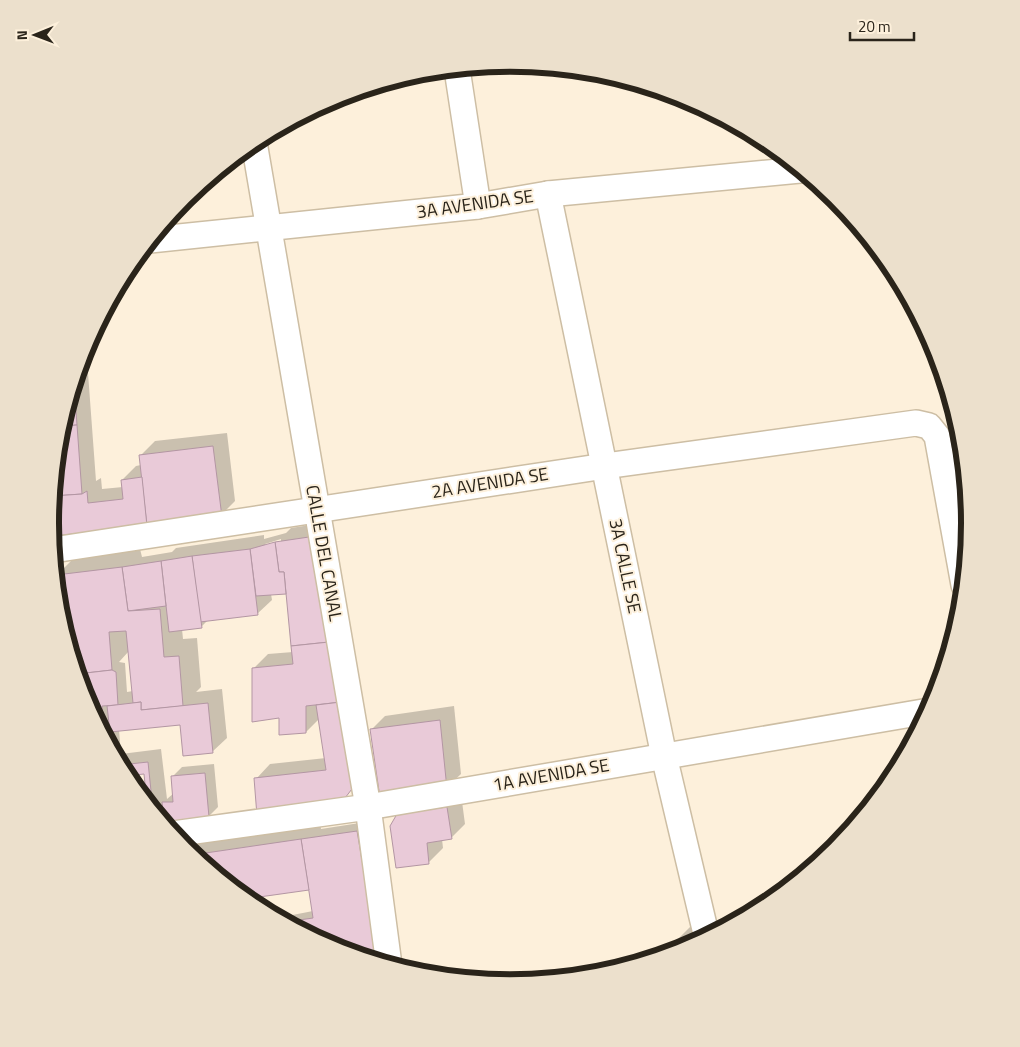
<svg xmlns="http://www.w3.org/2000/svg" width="1020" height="1047" font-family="'Titillium Web',sans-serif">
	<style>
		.shadow { fill: #0003; fill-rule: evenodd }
		.building { fill: #e9cad8; stroke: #b396a3 }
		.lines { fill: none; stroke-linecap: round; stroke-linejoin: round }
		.street-casing { stroke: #cdbea4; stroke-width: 28 }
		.street { stroke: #fff; stroke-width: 25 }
		.labels { text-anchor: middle; stroke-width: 4; stroke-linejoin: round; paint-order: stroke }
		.street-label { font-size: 18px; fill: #2a241a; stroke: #fdf0db }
		.rim { fill: none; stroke: #2a241a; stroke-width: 6 }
	</style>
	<rect width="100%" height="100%" fill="#fdf0db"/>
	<!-- shadow -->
	<g class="shadow">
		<path d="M86 346 96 481 101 478 102 489 123 487 122 480 136 466 141 465 140 456 155 441 227 433 235 501 221 515 55 535 51 510 59 433Z"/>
		<path d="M323 523 359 783 344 797 256 779 270 764 326 758 320 718 306 732 280 716 254 668 268 654 293 652 287 593 271 594 272 600 257 614 208 620 201 627 182 629 183 639 197 638 201 687 196 692 222 689 227 738 212 752 181 724 119 730 121 754 161 749 167 799 174 793 172 777 182 767 214 764 218 807 209 816 164 815 160 819 132 784 146 782 145 773 125 775 85 699 61 619 57 575 76 556 140 549 142 557 172 552 176 548 264 535V539L286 533 291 528ZM281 539V542L265 546V544ZM129 651 133 691 127 692 125 663 119 662Z"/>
		<path d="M454 706 461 774 446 788 371 730 385 716Z"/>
		<path d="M461 794 465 824 451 838 442 839 443 848 429 862 398 815Z"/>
		<path d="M320 821 321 829 366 822 396 967 334 948 277 918 313 911 310 887 257 896 259 908 185 849 178 841Z"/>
		<path d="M717 926 718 931 686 949 672 953 671 946 690 927Z"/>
	</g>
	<!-- building -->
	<g class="building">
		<path d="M74 383 77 425 61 426Z"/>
		<path d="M77 425 82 494 53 496 61 426Z"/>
		<path d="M213 446 222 517 147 526 139 455Z"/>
		<path d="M142 477 147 526 54 536 51 515 53 496 82 494 87 491 88 503 123 499 121 480Z"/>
		<path d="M309 537 329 642 291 646 284 572H279L275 542Z"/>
		<path d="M275 542 279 572H284L286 594 256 596 250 549Z"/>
		<path d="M250 549 258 615 200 622 192 556Z"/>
		<path d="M192 556 202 628 169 632 161 561Z"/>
		<path d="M161 561 166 606 128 611 122 567Z"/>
		<path d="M122 567 128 611 160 609 164 657 179 656 183 706 141 710V702L133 703 126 631 109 632 112 670 77 674 59 613 56 575Z"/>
		<path d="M329 642 341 702 306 706V733L279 735V718L252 722V668L293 664 291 646Z"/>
		<path d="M112 670 116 672 118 705 102 706 103 729H101L85 699 77 674Z"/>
		<path d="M141 702V710L208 703 213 753 183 756 180 725 110 732 107 706Z"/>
		<path d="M341 702 355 785 345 798 257 816 254 778 326 770 316 705Z"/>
		<path d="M440 720 447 789 380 798 370 729Z"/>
		<path d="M109 725 110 732 111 748 101 729Z"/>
		<path d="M148 762 153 810 141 795 146 794 144 774 126 776 120 765Z"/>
		<path d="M205 773 209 817 164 822 162 802H173L171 776Z"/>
		<path d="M447 807 452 839 427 843 429 864 396 868 390 826 397 814Z"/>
		<path d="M357 831 378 953 358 956 334 948 285 922 313 918 301 839Z"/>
		<path d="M301 839 309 890 245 899 192 855Z"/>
		<path d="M694 944 686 949 671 953 670 945Z"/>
		<path d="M378 953 379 962 358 956Z"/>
	</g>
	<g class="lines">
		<defs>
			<g id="street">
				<path d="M457 69 478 206"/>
				<path d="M254 142 368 807 389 965"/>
				<path d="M548 194 664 756 707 938"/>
				<path d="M150 240 478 206 548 194 800 170"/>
				<path d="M53 550 605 466 916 423 929 426 937 436 964 585"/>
				<path d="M173 834 368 807 929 711"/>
			</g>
		</defs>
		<!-- street casing -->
		<use href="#street" class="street-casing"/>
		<!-- street -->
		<use href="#street" class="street"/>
	</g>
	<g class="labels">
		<!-- street labels -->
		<g class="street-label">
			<text transform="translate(475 204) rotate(-8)" y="6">3A AVENIDA SE</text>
			<text transform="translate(490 483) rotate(-9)" y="6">2A AVENIDA SE</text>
			<text transform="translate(324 553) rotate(80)" y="6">CALLE DEL CANAL</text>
			<text transform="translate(625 566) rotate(78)" y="6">3A CALLE SE</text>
			<text transform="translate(551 775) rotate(-10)" y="6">1A AVENIDA SE</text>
		</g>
	</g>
	<!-- crop -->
	<path d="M0 0H1020V1047H0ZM59 523a451 451 0 1 1 902 0a451 451 0 1 1-902 0Z" fill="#ece0cc" fill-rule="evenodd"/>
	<path class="rim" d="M59 523a451 451 0 1 1 902 0a451 451 0 1 1-902 0Z"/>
	<!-- north arrow -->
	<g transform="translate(35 35) rotate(269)" stroke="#fdf0db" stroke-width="4" paint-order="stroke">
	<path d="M0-4L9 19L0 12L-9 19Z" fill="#2a241a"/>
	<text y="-8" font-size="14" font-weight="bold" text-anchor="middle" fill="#2a241a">N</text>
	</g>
	<!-- scale -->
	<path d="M850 32v8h64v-8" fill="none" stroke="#2a241a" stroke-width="2.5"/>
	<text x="858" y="32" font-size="15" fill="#2a241a" stroke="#fdf0db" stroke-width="4" paint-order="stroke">20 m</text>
</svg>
